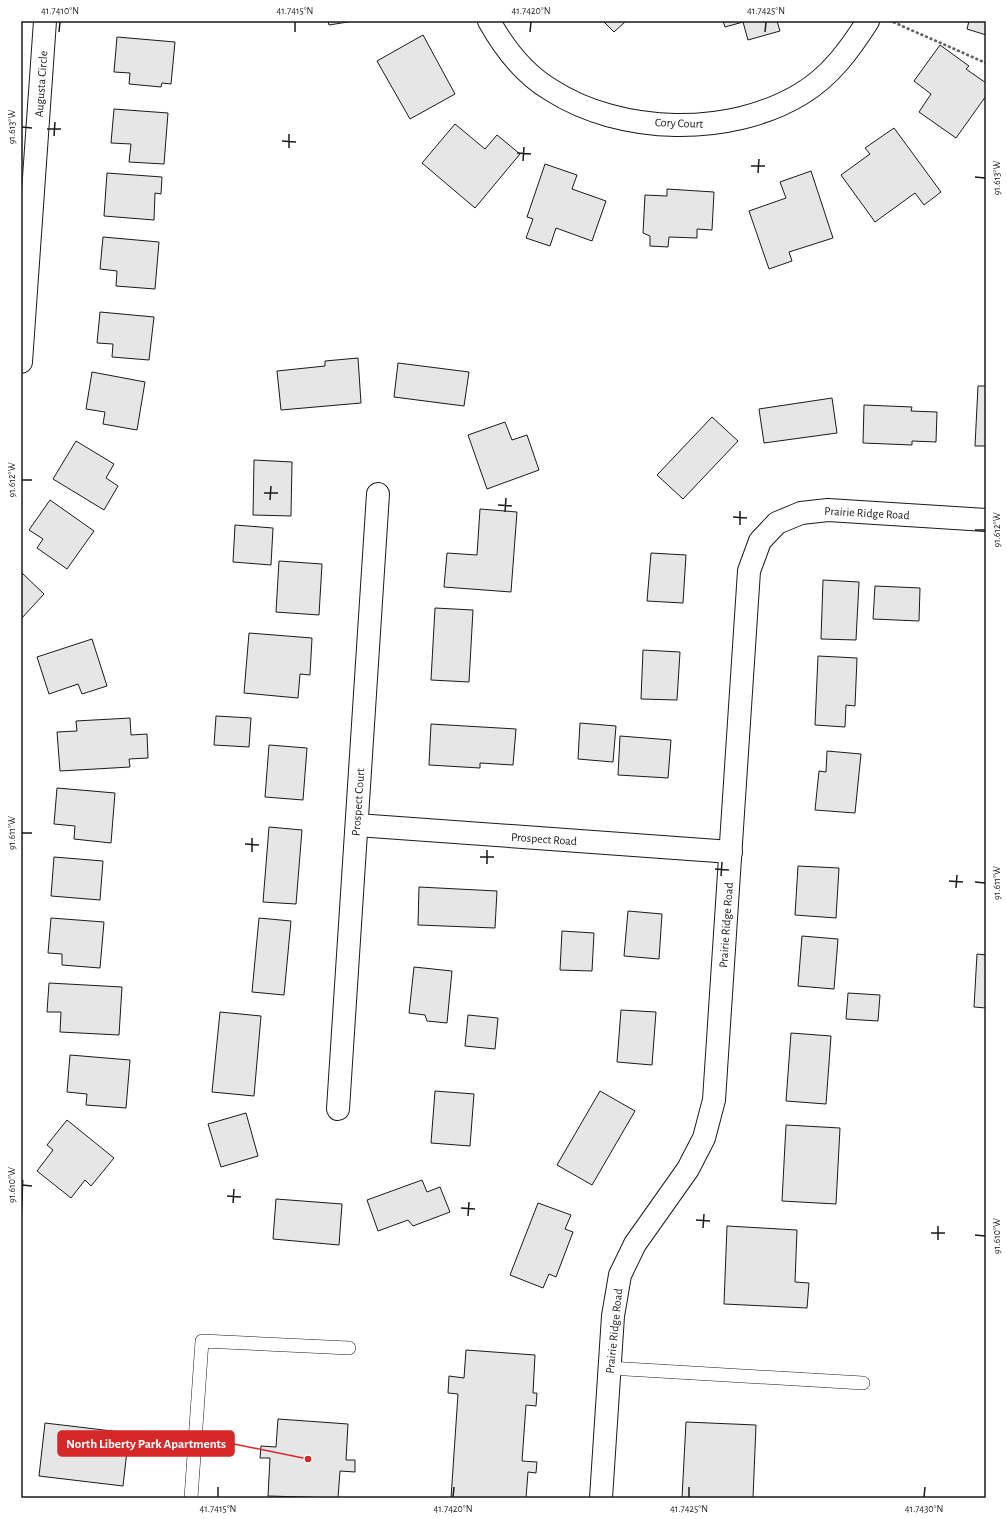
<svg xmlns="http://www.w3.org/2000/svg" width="1007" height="1519" font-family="'Alegreya Sans',sans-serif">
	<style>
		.building { fill: #e6e6e6; stroke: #1a1a1a }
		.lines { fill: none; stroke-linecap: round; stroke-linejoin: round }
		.lane-casing { stroke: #1a1a1a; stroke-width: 14 }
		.street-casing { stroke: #1a1a1a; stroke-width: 24 }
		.path { stroke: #5f5f5f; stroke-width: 2.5; stroke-dasharray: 3 2; stroke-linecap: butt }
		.lane { stroke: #fff; stroke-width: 13 }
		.street { stroke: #fff; stroke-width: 22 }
		.ticks { fill: none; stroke: #1a1a1a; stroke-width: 1.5 }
		.labels { text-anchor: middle; stroke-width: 3; stroke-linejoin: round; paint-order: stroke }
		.street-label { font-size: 12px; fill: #1a1a1a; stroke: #fff }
		.leader { fill: none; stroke: #d62828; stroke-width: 1.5 }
		.callout-dot { fill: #d62828; stroke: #fff; stroke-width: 1.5 }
		.callout { fill: #d62828; stroke: #d62828; stroke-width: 1.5 }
		.callout-label { font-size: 13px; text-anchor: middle; font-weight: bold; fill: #fff }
		.neatline { fill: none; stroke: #1a1a1a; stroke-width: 1.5 }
		.ticks-label { font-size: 10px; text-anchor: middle; fill: #1a1a1a }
	</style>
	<rect width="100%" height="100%" fill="#fff"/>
	<!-- building -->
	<g class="building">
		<path d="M328 21H354L329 25Z"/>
		<path d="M603 21H626L614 32Z"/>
		<path d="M723 21H777L780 31 748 40 743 22 725 27Z"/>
		<path d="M969 21H986V35L967 29Z"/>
		<path d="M423 35 455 94 410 119 377 61Z"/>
		<path d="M117 37 175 42 171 84 162 83 161 87 129 84 130 73 114 72Z"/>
		<path d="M940 45 969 66 966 69 986 83V96L956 138 919 112 931 94 914 81Z"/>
		<path d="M114 109 168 113 164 164 129 162 131 144 111 143Z"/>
		<path d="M455 124 485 149 497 135 520 154 475 208 422 163Z"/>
		<path d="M894 128 941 192 924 205 915 193 875 222 841 175 870 154 865 148Z"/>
		<path d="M545 164 577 175 572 189 606 201 592 241 556 228 550 246 526 238 533 219 527 217Z"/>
		<path d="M811 171 833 238 789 252 792 261 769 269 749 211 786 198 780 182Z"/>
		<path d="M107 173 162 177 161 194 155 193 154 220 104 216Z"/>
		<path d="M667 189 714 192 712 230 697 229V238L669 237 668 247 650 246V236L643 233 645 195 667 196Z"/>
		<path d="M103 237 159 242 155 289 116 286 117 271 100 269Z"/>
		<path d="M100 312 154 317 149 360 112 357 113 344 97 343Z"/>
		<path d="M358 358 361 403 281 410 277 371 325 366V361Z"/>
		<path d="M398 363 469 372 464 406 394 397Z"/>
		<path d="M92 372 145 382 137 430 103 424 105 412 86 409Z"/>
		<path d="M978 386H986V446H975Z"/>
		<path d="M832 398 837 433 764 443 759 409Z"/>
		<path d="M864 405 912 407 911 411 937 412 936 442 912 441V445L863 443Z"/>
		<path d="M712 417 738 441 683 499 657 475Z"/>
		<path d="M505 422 512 440 527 435 539 470 487 489 468 435Z"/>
		<path d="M76 441 114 464 106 478 118 486 104 510 53 479Z"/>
		<path d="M254 460 292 462 291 516 253 515Z"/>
		<path d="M50 500 94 531 67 569 37 548 43 539 29 530Z"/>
		<path d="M480 509 517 512 511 592 444 587 447 553 477 555Z"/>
		<path d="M235 525 273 528 271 565 233 562Z"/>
		<path d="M651 553 686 555 683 603 647 601Z"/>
		<path d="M279 561 322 564 319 615 276 612Z"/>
		<path d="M21 572 44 594 21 619Z"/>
		<path d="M823 580 859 582 856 640 821 639Z"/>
		<path d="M875 586 920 588 919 621 873 619Z"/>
		<path d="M435 608 473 610 469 682 431 680Z"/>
		<path d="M249 633 312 638 310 675 300 674 298 698 244 693Z"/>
		<path d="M92 639 107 686 82 694 78 684 49 694 37 657Z"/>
		<path d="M643 650 680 652 677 700 641 699Z"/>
		<path d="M818 656 857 658 855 706 846 705 845 727 815 725Z"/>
		<path d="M216 716 251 718 249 747 214 745Z"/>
		<path d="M130 718 131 735 147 734 148 758 129 759 130 767 60 771 57 732 77 731 76 721Z"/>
		<path d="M580 723 616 726 613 762 578 759Z"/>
		<path d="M431 724 516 729 513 765 480 763V768L429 765Z"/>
		<path d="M620 736 671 740 668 778 618 775Z"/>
		<path d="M269 745 307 748 303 800 265 797Z"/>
		<path d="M827 751 861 754 855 813 815 810 819 771 826 772Z"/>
		<path d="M57 788 115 793 111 843 74 839 75 826 54 824Z"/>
		<path d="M269 827 302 830 296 904 263 902Z"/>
		<path d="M54 857 103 861 100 900 51 896Z"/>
		<path d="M798 866 839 868 836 918 795 915Z"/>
		<path d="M419 887 497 891 495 928 418 925Z"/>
		<path d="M628 911 662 914 659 959 624 956Z"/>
		<path d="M51 918 104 922 100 968 62 965V954L48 953Z"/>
		<path d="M259 918 291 921 284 995 252 992Z"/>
		<path d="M562 931 594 933 592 971 560 970Z"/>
		<path d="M802 936 838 939 834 989 798 986Z"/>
		<path d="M977 954 986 955V1008L974 1007Z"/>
		<path d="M414 967 452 971 447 1023 427 1021 425 1015 409 1013Z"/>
		<path d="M49 983 122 987 119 1035 60 1032 61 1012H47Z"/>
		<path d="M848 993 880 995 878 1021 846 1019Z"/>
		<path d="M621 1010 656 1012 652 1065 617 1062Z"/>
		<path d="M220 1012 261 1016 254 1096 212 1092Z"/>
		<path d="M468 1015 498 1018 495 1049 465 1046Z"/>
		<path d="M791 1033 831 1036 826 1104 786 1101Z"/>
		<path d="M70 1055 130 1060 126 1108 86 1105 87 1094 67 1092Z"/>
		<path d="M435 1091 474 1094 470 1146 431 1143Z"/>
		<path d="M600 1091 635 1111 592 1185 557 1165Z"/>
		<path d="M246 1113 258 1156 221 1167 208 1124Z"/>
		<path d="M67 1120 114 1158 91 1186 85 1180 71 1198 37 1171 53 1150 47 1145Z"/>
		<path d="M786 1125 840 1128 836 1204 782 1201Z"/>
		<path d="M21 1180H23L21 1229Z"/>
		<path d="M422 1180 427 1192 440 1187 450 1212 413 1226 408 1220 378 1231 367 1200Z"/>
		<path d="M276 1199 342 1204 339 1245 273 1239Z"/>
		<path d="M538 1203 571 1215 565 1229 573 1232 556 1277 549 1274 543 1288 510 1275Z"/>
		<path d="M727 1226 797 1230 795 1282 809 1283 807 1308 724 1304Z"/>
		<path d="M466 1350 535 1355 533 1393H537L536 1406 526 1405 522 1461 537 1462 536 1473 528 1472 526 1498H451L458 1394 448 1393 449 1376 464 1378Z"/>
		<path d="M278 1419 348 1424 346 1460H355V1472L340 1471 338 1498 268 1496 270 1458H260L261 1446 276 1447Z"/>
		<path d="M686 1422 756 1425 753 1498H682Z"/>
		<path d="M45 1423 129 1433 123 1486 39 1476Z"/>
	</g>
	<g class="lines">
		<defs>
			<g id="lane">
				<path d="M609 1368 863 1383"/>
				<path d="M191 1498 202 1341 349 1348"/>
			</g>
			<g id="street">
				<path d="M489 21C504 48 524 74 551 90 621 135 730 137 801 94 831 76 850 49 868 21"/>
				<path d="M21 362 45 21"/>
				<path d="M357 825 731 852"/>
				<path d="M338 1109 378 494"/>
				<path d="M601 1498 613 1316 620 1275 635 1244 688 1169 704 1138 714 1100 749 571 760 541 777 523 801 513 828 510 986 520"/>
			</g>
		</defs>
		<!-- lane casing -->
		<use href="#lane" class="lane-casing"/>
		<!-- street casing -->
		<use href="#street" class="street-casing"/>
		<!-- path -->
		<path class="path" d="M893 22 986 63"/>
		<!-- lane -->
		<use href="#lane" class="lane"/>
		<!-- street -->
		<use href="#street" class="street"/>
	</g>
	<!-- ticks -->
	<path class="ticks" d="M59 32 60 22M295 32V22M530 32 531 22M765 32 766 22M22 127 32 128M47 129H61M54 136 55 122M282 141 296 142M289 148V134M517 153 531 154M523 161 524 147M751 166H765M758 173 759 159M975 177 985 178M22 480H32M264 493H278M270 500 271 486M498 505 512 506M505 512 506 498M733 517 747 518M740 525V511M975 530H985M22 833H32M245 844 259 845M252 852V838M480 857H494M487 864V850M715 869 729 870M721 876 722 862M949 881 963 882M975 882 985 883M956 888 957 875M22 1185 32 1186M227 1196 241 1197M233 1203 234 1189M461 1208 475 1209M468 1216 469 1202M696 1220 710 1221M703 1228 704 1214M931 1233H945M975 1235 985 1236M938 1240V1226M218 1497V1487M453 1497 454 1487M689 1497V1487M924 1497 925 1487"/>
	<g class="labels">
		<!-- street labels -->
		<g class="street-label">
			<text transform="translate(41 84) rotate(-86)" y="4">Augusta Circle</text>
			<text transform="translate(679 123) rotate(2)" y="4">Cory Court</text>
			<text transform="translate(867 513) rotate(3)" y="4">Prairie Ridge Road</text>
			<text transform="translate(358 802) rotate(-86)" y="4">Prospect Court</text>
			<text transform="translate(544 839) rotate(4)" y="4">Prospect Road</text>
			<text transform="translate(726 925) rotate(-86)" y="4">Prairie Ridge Road</text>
			<text transform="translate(614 1331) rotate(-84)" y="4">Prairie Ridge Road</text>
		</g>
	</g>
	<!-- callouts -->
	<path class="leader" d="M308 1459L234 1444"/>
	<circle class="callout-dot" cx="308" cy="1459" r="4"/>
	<rect class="callout" x="58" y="1431" width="176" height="25" rx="4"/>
	<g class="callout-label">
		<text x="146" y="1448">North Liberty Park Apartments</text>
	</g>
	<!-- border -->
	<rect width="1007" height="1519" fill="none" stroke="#ffffff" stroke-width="44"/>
	<rect x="22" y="22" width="963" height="1475" class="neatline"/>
	<g class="ticks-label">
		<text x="60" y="14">41.7410°N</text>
		<text x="295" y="14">41.7415°N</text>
		<text x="531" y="14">41.7420°N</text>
		<text x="766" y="14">41.7425°N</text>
		<text transform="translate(11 127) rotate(-90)" y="4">91.613°W</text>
		<text transform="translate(996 178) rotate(-90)" y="4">91.613°W</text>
		<text transform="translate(11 480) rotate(-90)" y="4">91.612°W</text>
		<text transform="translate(996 530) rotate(-90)" y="4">91.612°W</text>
		<text transform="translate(11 833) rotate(-90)" y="4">91.611°W</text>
		<text transform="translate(996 883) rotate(-90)" y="4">91.611°W</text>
		<text transform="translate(11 1185) rotate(-90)" y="4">91.610°W</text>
		<text transform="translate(996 1236) rotate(-90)" y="4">91.610°W</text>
		<text x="218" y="1512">41.7415°N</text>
		<text x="453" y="1512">41.7420°N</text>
		<text x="689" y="1512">41.7425°N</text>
		<text x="924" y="1512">41.7430°N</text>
	</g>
</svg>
